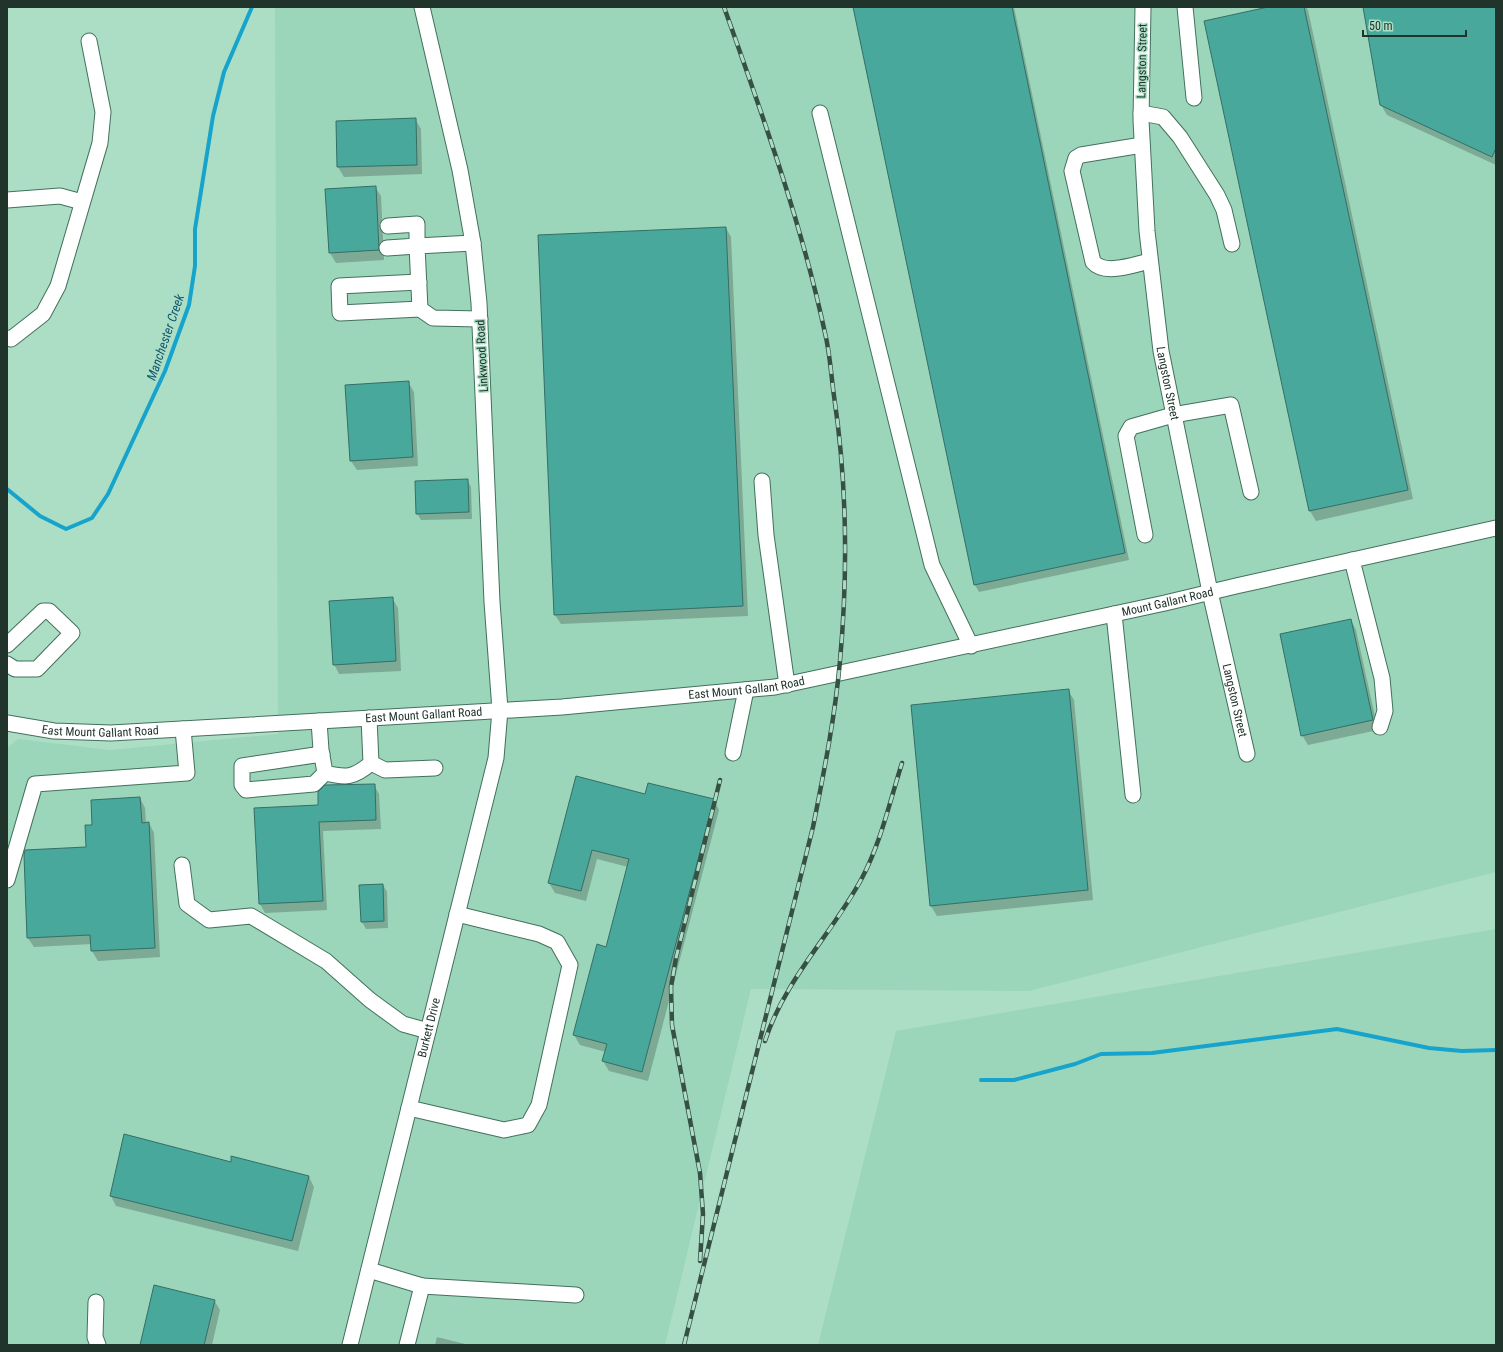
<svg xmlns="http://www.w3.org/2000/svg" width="1503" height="1352" font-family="'Roboto Condensed',sans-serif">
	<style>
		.built { fill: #9bd5ba }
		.shadow { fill: #0003 }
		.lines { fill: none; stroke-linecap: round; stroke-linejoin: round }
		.stream { stroke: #16a4cc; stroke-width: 4 }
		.building { fill: #49a89c; stroke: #356e66 }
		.minor-casing { stroke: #42715c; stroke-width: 17 }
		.minor { stroke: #fff; stroke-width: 15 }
		.rail-casing { stroke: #375044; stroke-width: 4.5 }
		.rail { stroke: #acdec6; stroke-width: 3; stroke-dasharray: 9; stroke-linecap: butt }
		.labels { text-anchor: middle; stroke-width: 3; stroke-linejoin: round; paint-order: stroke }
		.street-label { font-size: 12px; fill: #20342b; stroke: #acdec6 }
		.water-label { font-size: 13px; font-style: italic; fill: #0e546a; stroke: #acdec6 }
	</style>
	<rect width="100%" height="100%" fill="#acdec6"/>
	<!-- built -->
	<g class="built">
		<path d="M275 7H1496V872L1029 991 751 989 665 1345H7V748L18 739 110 750 278 734Z"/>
		<path d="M1496 929V1345H818L896 1031Z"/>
	</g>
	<!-- shadow -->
	<g class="shadow">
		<path d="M854 7H1014L1129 560 979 592 975 585Z"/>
		<path d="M1273 7H1306L1308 10 1413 499 1316 521 1310 511 1205 22Z"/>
		<path d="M1364 7H1496V165L1387 115 1381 105Z"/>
		<path d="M415 119 421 129 422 174 344 177 338 167 337 122Z"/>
		<path d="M375 187 381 196 384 260 336 263 330 253 326 190Z"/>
		<path d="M726 228 731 237 748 616 561 624 555 615Z"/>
		<path d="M408 382 414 392 418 466 357 470 351 461Z"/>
		<path d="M467 480 471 487 472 519 421 520 417 513Z"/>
		<path d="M392 598 398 608 401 671 339 674 334 664Z"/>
		<path d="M1351 620 1356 630 1378 730 1308 745 1302 735Z"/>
		<path d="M1068 690 1074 700 1093 900 937 916 931 906 912 706Z"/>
		<path d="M649 784 714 800 719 810 648 1081 609 1071 603 1061 606 1052 580 1045 574 1035 607 948 628 867 597 859 586 901 555 893 549 883 646 795Z"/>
		<path d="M374 785 379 794 381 829 323 831 327 910 265 913 260 904 319 806Z"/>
		<path d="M140 798 145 808 146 823H149L154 833 160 957 98 961 92 951V944L34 947 28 938 87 848 94 825Z"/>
		<path d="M383 885 387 892 388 928 366 929 362 922Z"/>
		<path d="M125 1135 231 1163 309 1177 314 1187 298 1251 116 1206 111 1196Z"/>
		<path d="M214 1300 220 1310 212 1345H141Z"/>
		<path d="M437 1337 469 1345H435Z"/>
	</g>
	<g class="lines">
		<!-- stream -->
		<g class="stream">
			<path d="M7 489 40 516 66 529 92 518 108 494 165 371 189 305 195 266V229L213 116 224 72 252 7"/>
			<path d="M981 1080H1014L1075 1064 1101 1054 1152 1053 1337 1029 1429 1048 1462 1051 1496 1050"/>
		</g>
	</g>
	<!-- building -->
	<g class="building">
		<path d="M853 7H1012L1125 553 974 585Z"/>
		<path d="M1268 7H1304L1408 490 1309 511 1204 21Z"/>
		<path d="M1363 7H1496V148L1492 157 1380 105Z"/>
		<path d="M416 118 417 165 337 167 336 121Z"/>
		<path d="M376 186 379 250 329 253 325 189Z"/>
		<path d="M726 227 743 606 554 615 538 235Z"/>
		<path d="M409 381 413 457 350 461 345 385Z"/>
		<path d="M468 479 469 512 416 514 415 481Z"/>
		<path d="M393 597 396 661 333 665 329 601Z"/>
		<path d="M1351 619 1373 720 1301 736 1280 634Z"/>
		<path d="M1069 689 1088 890 930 906 911 705Z"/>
		<path d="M576 776 645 794 648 783 714 799 642 1072 602 1061 607 1044 573 1035 597 944 606 947 629 859 592 850 581 891 548 883Z"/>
		<path d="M375 784 376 820 319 822 323 901 259 904 254 808 318 805V792L325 785Z"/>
		<path d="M140 797 142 823 149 822 155 948 91 951 90 935 27 938 24 855 25 850 86 847 85 825H92L91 800Z"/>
		<path d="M383 884 384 921 361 922 359 885Z"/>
		<path d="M124 1134 231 1162V1156L309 1176 292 1241 110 1196Z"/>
		<path d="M154 1285 215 1300 204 1345H140Z"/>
	</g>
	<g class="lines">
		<defs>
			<g id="minor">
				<path id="s1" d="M1143 7 1141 120 1147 231 1161 351 1210 592 1247 754"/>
				<path d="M1185 7 1194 98"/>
				<path d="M820 113 932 565 971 646"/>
				<path d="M1141 113 1163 117 1180 137 1217 195 1224 210 1232 244"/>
				<path d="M1142 145 1081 155 1076 158 1072 171 1093 262C1105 276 1135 264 1150 261"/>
				<path d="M7 200 60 196 82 202"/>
				<path d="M473 243 417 246 420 309 433 318 480 319"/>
				<path d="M387 248 417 246V224L388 226"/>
				<path d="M419 282 339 286 340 313 420 309"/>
				<path d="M7 338 11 339 43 314 58 286 100 143 103 112 89 41"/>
				<path d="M762 481 766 535 787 685"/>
				<path d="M1145 535 1126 436 1131 427 1173 415 1231 405 1251 492"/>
				<path d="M1352 560 1382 678 1385 711 1380 727"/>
				<path d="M1114 614 1133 795"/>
				<path d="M7 645 43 611H49L72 633 37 669H15L7 664"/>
				<path d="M319 721 321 750 325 773C346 778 354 778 371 763L369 718"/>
				<path id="s2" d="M7 723 54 731 111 733 562 707 775 687 1165 603 1236 586 1496 528"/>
				<path d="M733 753 746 690"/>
				<path d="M322 754 242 766V785L246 790 314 784 325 773"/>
				<path d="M371 763 385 770 435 768"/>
				<path d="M182 865 187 904 209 920 251 916 326 961 370 1000 403 1024 428 1031"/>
				<path d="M7 880 35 784 187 773 183 729"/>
				<path d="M409 1108 504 1130 528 1125 539 1105 570 965 557 942 539 934 457 914"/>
				<path d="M369 1270 422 1286 407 1345"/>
				<path d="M422 1286 576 1295"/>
				<path d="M96 1302 95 1337 98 1345"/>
				<path id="s3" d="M350 1345 496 758 500 710 492 602 479 303 473 243 460 170 422 7"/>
			</g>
		</defs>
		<!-- minor casing -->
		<use href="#minor" class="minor-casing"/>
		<!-- minor -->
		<use href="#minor" class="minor"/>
		<defs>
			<g id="rail">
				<path d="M765 1041C785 979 832 934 862 878 881 842 890 801 902 763"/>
				<path d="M700 1261 703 1214 700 1173 672 1025 671 987 676 958 720 780"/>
				<path d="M684 1345 813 827C824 772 835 717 840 661 848 572 847 483 834 396 831 375 830 353 825 333 801 221 762 114 724 7"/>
			</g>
		</defs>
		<!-- rail casing -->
		<use href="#rail" class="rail-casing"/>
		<!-- rail -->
		<use href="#rail" class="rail"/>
	</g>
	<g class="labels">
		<!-- street labels -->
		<g class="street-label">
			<text transform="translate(1142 61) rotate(-89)" y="4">Langston Street</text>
			<text transform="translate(482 356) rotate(-93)" y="4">Linkwood Road</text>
			<text dy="4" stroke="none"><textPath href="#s1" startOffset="378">Langston Street</textPath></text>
			<text dy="4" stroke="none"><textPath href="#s2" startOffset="1172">Mount Gallant Road</textPath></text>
			<text dy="4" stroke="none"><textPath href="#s2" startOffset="742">East Mount Gallant Road</textPath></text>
			<text dy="4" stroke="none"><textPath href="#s1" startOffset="702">Langston Street</textPath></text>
			<text dy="4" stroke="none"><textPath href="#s2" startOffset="418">East Mount Gallant Road</textPath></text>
			<text dy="4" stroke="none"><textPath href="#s2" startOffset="94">East Mount Gallant Road</textPath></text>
			<text dy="4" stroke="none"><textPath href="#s3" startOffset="327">Burkett Drive</textPath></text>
		</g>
		<!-- water labels -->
		<g class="water-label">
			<text transform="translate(165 337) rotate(-71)" y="5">Manchester Creek</text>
		</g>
	</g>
	<!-- border -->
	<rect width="1503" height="1352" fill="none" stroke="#20342b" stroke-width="16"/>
	<!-- scale -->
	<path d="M1363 30v6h103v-6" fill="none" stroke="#20342b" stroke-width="2"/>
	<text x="1369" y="30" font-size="12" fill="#20342b" stroke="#acdec6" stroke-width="3" paint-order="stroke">50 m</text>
</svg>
